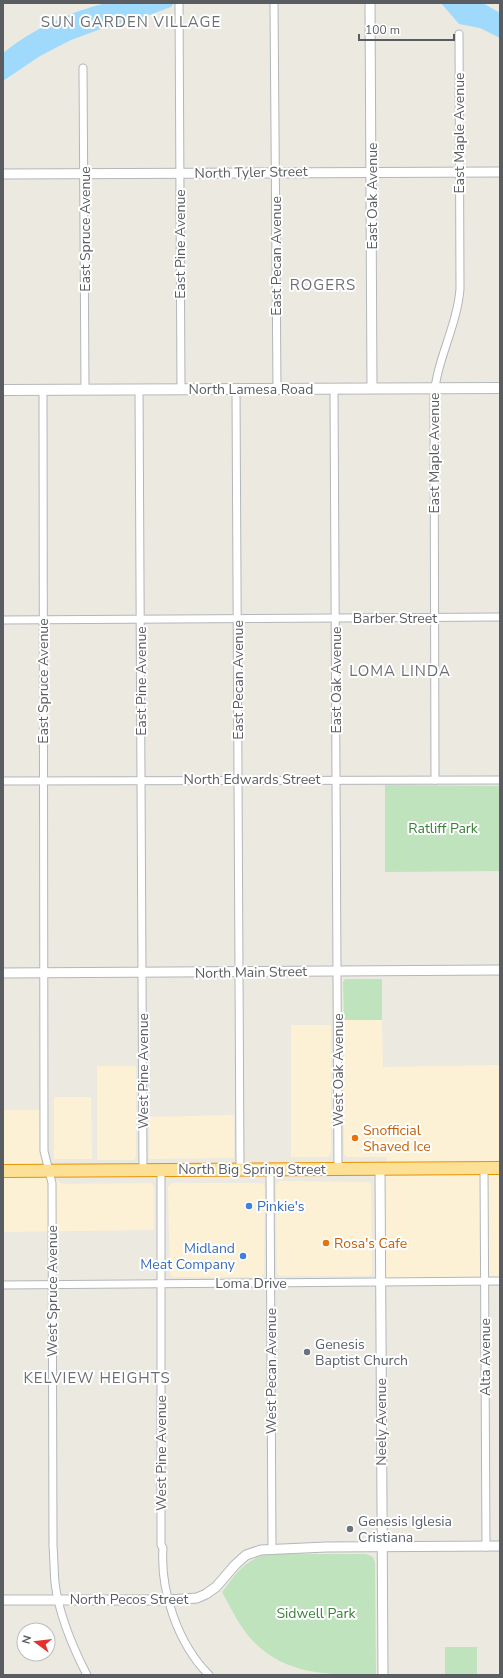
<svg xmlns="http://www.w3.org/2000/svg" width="503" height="1678" font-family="'Nunito Sans',sans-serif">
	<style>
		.commercial { fill: #fdf1d5 }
		.green { fill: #bfe3bd }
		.water { fill: #9fdafd }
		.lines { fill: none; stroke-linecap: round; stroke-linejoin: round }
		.minor-casing { stroke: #b3b7bb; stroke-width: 9 }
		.tertiary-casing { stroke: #b3b7bb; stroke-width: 11 }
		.secondary-casing { stroke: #b4b8bd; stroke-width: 12 }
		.trunk-casing { stroke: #e79305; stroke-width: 14 }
		.minor { stroke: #fff; stroke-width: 7 }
		.tertiary { stroke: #fff; stroke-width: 9 }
		.secondary { stroke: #fff; stroke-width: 10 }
		.trunk { stroke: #fce096; stroke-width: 12 }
		.food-dot { fill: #e8710a; stroke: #fff; stroke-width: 1.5 }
		.shop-dot { fill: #3f7fe0; stroke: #fff; stroke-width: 1.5 }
		.worship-dot { fill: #6b7280; stroke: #fff; stroke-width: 1.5 }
		.labels { text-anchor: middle; stroke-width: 4; stroke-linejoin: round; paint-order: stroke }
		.street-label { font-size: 14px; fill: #595d61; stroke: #fff }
		.park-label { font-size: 14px; fill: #378336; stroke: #fff }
		.food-label { font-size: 14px; fill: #c56008; stroke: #fff; text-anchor: start }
		.shop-label { font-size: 14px; fill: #366cbe; stroke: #fff; text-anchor: start }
		.worship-label { font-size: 14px; fill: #5b616d; stroke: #fff; text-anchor: start }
		.neighbourhood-label { font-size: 15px; letter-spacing: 1px; fill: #6a6f73; stroke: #fff }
	</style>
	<rect width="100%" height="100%" fill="#ece9e0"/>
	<!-- commercial -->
	<g class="commercial">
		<path d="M344 1020H382L383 1067 500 1065V1281L380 1282V1230L387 1157H348L344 1155Z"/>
		<path d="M291 1025H331V1153L328 1157H291Z"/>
		<path d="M97 1066H136V1156L134 1160H97Z"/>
		<path d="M54 1097H91L92 1159H54Z"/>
		<path d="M3 1110H45L46 1173 62 1184 151 1183 154 1186V1230L3 1232Z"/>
		<path d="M234 1115V1158L149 1159V1117Z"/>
		<path d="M280 1181 369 1182 371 1184 372 1273 369 1276H280L277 1274 276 1184Z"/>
		<path d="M171 1183H262L265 1187 264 1274 261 1277H173L170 1274 168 1187Z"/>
	</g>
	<!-- green -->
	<g class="green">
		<path d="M385 785 500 786V871L385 872Z"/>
		<path d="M345 979H382V1020H344L343 982Z"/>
		<path d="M268 1554H366L373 1557 375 1563 376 1675C333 1675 288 1676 255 1643 241 1630 231 1608 222 1592 236 1574 244 1560 268 1554Z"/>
		<rect x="445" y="1647" width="32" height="28"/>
	</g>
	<!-- water -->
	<g class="water">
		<path d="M106 3H185L173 4 171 7 128 23 98 30 71 40 40 56 3 81V53C33 29 69 12 106 3Z"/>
		<path d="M441 3H483L500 13V38L480 28 459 24Z"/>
	</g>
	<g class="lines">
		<defs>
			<g id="minor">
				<path d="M179 3 181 389"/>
				<path d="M274 3 277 388"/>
				<path d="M83 68 85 389"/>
				<path d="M139 389 143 1170"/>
				<path d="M236 389 240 1169"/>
				<path d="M334 389 338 1169"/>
				<path d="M43 390 44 1151 52 1183 53 1546C54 1558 54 1571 55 1583 59 1615 72 1646 87 1675"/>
				<path d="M3 620 500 617"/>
				<path d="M435 780 434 396C437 359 457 326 460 289L459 34"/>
				<path d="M3 781 500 780"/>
				<path d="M484 1168 486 1547"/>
				<path d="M270 1169 272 1549"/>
				<path d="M161 1170V1545L163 1548C160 1591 178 1644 209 1675"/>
				<path d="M3 1285 500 1281"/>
			</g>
			<g id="tertiary">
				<path d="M370 3 372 388"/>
				<path d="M3 174 500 172"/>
				<path d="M3 973 500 970"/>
				<path d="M380 1169 383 1675"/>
				<path d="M3 1600H169L197 1598 206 1594 216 1587 235 1565 246 1555 261 1550 326 1547 500 1546"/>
			</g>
			<path id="secondary" d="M3 390 500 388"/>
			<path id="trunk" d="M3 1171 500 1168"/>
		</defs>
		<!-- minor casing -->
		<use href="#minor" class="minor-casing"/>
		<!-- tertiary casing -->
		<use href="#tertiary" class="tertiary-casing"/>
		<!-- secondary casing -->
		<use href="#secondary" class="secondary-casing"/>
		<!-- trunk casing -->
		<use href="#trunk" class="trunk-casing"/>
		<!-- minor -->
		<use href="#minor" class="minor"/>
		<!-- tertiary -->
		<use href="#tertiary" class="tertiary"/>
		<!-- secondary -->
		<use href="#secondary" class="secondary"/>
		<!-- trunk -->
		<use href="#trunk" class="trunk"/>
	</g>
	<!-- markers -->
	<g class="food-dot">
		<circle cx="355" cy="1138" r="4"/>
		<circle cx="326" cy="1243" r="4"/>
	</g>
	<g class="shop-dot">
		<circle cx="249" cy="1206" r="4"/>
		<circle cx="243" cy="1256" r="4"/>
	</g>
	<g class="worship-dot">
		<circle cx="307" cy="1352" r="4"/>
		<circle cx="350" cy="1529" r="4"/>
	</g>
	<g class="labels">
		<!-- street labels -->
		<g class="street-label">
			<text transform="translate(459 133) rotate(-90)" y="5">East Maple Avenue</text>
			<text transform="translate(251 172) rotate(-1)" y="5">North Tyler Street</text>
			<text transform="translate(372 196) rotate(-90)" y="5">East Oak Avenue</text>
			<text transform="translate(85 229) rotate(-90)" y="5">East Spruce Avenue</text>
			<text transform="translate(180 244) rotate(-90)" y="5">East Pine Avenue</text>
			<text transform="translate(276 256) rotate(-90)" y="5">East Pecan Avenue</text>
			<text x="251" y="394">North Lamesa Road</text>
			<text transform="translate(434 453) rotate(-90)" y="5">East Maple Avenue</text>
			<text x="395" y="623">Barber Street</text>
			<text transform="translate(238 680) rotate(-90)" y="5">East Pecan Avenue</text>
			<text transform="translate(336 680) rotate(-90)" y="5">East Oak Avenue</text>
			<text transform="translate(43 681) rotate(-90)" y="5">East Spruce Avenue</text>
			<text transform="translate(141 681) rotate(-90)" y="5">East Pine Avenue</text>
			<text x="252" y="784">North Edwards Street</text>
			<text transform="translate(251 972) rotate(-1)" y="5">North Main Street</text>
			<text transform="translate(338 1070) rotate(-90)" y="5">West Oak Avenue</text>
			<text transform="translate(143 1071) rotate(-90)" y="5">West Pine Avenue</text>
			<text x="252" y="1174">North Big Spring Street</text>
			<text x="251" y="1288">Loma Drive</text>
			<text transform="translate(52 1291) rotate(-90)" y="5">West Spruce Avenue</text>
			<text transform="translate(485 1357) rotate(-90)" y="5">Alta Avenue</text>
			<text transform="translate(271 1371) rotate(-90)" y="5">West Pecan Avenue</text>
			<text transform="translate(381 1422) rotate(-90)" y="5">Neely Avenue</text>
			<text transform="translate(161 1453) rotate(-90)" y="5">West Pine Avenue</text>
			<text x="129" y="1604">North Pecos Street</text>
		</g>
		<!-- park labels -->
		<g class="park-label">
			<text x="443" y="833">Ratliff Park</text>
			<text x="316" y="1618">Sidwell Park</text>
		</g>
		<!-- food labels -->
		<g class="food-label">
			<text x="363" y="1135">Snofficial<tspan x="363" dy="16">Shaved Ice</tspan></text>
			<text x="334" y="1248">Rosa's Cafe</text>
		</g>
		<!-- shop labels -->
		<g class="shop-label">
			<text x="257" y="1211">Pinkie's</text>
			<text x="235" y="1253" text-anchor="end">Midland<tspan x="235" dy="16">Meat Company</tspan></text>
		</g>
		<!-- worship labels -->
		<g class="worship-label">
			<text x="315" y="1349">Genesis<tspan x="315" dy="16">Baptist Church</tspan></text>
			<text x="358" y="1526">Genesis Iglesia<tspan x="358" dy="16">Cristiana</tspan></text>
		</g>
		<!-- neighbourhood labels -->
		<g class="neighbourhood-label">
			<text x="131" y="27">SUN GARDEN VILLAGE</text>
			<text x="323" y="290">ROGERS</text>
			<text x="400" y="676">LOMA LINDA</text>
			<text x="97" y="1383">KELVIEW HEIGHTS</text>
		</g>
	</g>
	<!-- border -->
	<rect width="503" height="1678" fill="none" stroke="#595d61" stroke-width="8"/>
	<!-- north arrow -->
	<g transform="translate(36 1642) rotate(285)"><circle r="19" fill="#ffffff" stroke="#bdbec0"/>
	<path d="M0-3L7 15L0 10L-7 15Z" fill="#e4312e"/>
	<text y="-6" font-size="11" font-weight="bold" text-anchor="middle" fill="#595d61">N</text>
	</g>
	<!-- scale -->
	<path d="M359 34v6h95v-6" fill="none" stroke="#595d61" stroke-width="2"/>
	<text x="365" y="34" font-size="12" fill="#595d61" stroke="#ffffff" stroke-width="3" paint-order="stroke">100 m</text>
</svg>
